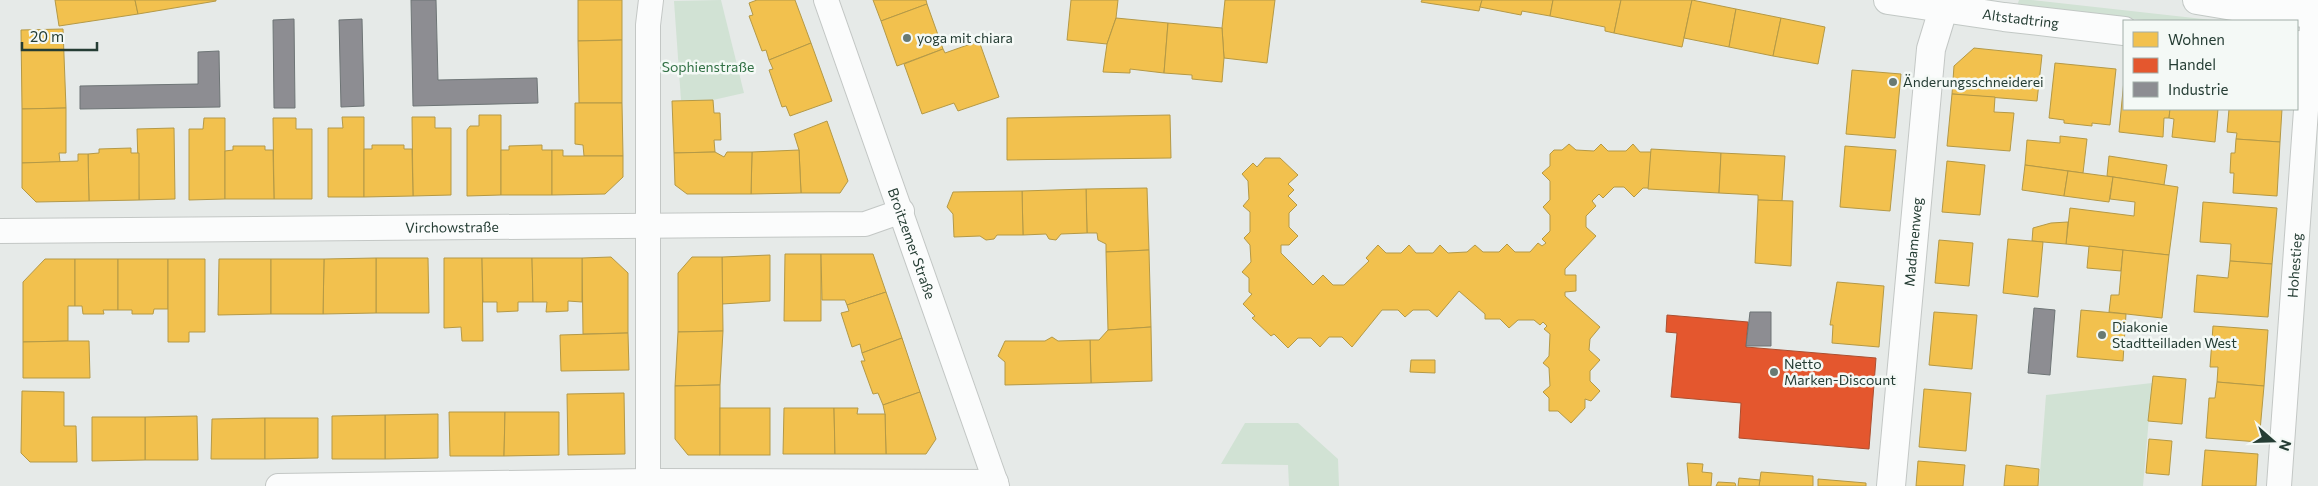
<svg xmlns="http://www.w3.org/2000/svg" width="2318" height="486" font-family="Commissioner,sans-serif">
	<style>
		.green { fill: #d1e2d4 }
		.homes { fill: #f2c14e; stroke: #b49946 }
		.shops { fill: #e4572e; stroke: #ab4f30 }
		.industry { fill: #8d8d92; stroke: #6e7576 }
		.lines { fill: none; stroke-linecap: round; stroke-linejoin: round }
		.minor-casing { stroke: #c3c7c5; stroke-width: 26 }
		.tertiary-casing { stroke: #c3c7c5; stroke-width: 30 }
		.secondary-casing { stroke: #c2c8c5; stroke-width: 30 }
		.minor { stroke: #fbfcfc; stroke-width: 24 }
		.tertiary { stroke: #fbfcfc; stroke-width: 28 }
		.secondary { stroke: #fbfcfc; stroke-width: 28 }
		.poi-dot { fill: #697a73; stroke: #f4f9f6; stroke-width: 2 }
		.labels { text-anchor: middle; stroke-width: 5; stroke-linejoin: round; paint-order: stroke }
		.street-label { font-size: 14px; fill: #253d34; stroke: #f4f9f6 }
		.poi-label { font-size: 14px; fill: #253d34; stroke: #f4f9f6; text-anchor: start }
		.park-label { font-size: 14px; fill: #327145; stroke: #f4f9f6 }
	</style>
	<rect width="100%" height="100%" fill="#e6eae8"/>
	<!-- green -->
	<g class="green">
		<path d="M721 0 744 93 713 100H681L674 1Z"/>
		<path d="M2019 0H2031L2221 21H2153L2017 6Z"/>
		<path d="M2152 383 2143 486H2039L2046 395Z"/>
		<path d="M1245 423H1298L1338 459 1339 486H1289L1288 465 1221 464Z"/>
	</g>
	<!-- homes -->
	<g class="homes">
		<path d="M55 0H135L138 14 59 26Z"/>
		<path d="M135 0H216V1L138 14Z"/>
		<path d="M578 0H622V40L578 41Z"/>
		<path d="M757 0H795L811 43 769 60 766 50 762 51 749 16 753 15 749 3Z"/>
		<path d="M873 0H926L927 4 881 21Z"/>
		<path d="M1071 0H1118L1116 18 1107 44 1067 40Z"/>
		<path d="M1225 0H1275L1267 63 1224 58 1222 28Z"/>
		<path d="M1422 0H1482L1479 11 1421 2Z"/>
		<path d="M1482 0H1553L1550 16 1522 11 1521 15 1480 7Z"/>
		<path d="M1553 0H1621L1614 33 1605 31V27L1550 16Z"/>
		<path d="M1621 0H1692L1682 47 1614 33Z"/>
		<path d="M1692 0 1736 9 1729 47 1684 38Z"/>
		<path d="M927 4 943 49 897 66 881 21Z"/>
		<path d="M1736 9 1781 18 1773 56 1729 47Z"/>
		<path d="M1116 18 1168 23 1164 73 1130 69V73L1103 72 1107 44Z"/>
		<path d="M1781 18 1825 27 1818 64 1773 56Z"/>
		<path d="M1168 23 1222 28 1224 58 1222 82 1192 79V75L1164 73Z"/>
		<path d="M63 29 66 108 22 109 21 30Z"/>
		<path d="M622 40V103H579L578 41Z"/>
		<path d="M979 41 999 97 958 111 954 103 922 114 904 64 943 49 945 53Z"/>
		<path d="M811 43 832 101 790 116 786 106 782 107 769 70 773 69 769 60Z"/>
		<path d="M1974 48 2042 55 2037 101 1952 94 1954 66Z"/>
		<path d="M2055 63 2116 69 2110 125 2092 123V126L2064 123V120L2049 118Z"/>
		<path d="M1852 70 1901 74 1895 138 1846 134Z"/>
		<path d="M2124 80V109H2170L2169 118H2164L2163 137 2119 132Z"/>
		<path d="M1952 94 1995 97 1994 112 2014 113 2010 151 1947 146Z"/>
		<path d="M713 100 714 113H720L721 140H714L715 152 674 153 672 101Z"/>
		<path d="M575 103H622L623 156H584L583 145 575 144Z"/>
		<path d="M66 108V153H59L60 162 22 163V109Z"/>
		<path d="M2170 109H2218L2215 142 2172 137 2174 119 2169 118Z"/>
		<path d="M2229 109H2282L2280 142 2236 139 2237 133 2227 132Z"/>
		<path d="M479 115H501V195L467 196V130L470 126H479Z"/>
		<path d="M1170 115 1171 158 1007 160V118Z"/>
		<path d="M342 117H364V197H328V128H343Z"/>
		<path d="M412 117H435V128H451V195L413 196Z"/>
		<path d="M204 118H225V199L189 200V129H203Z"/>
		<path d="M273 118H296V129H312V199H274Z"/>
		<path d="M827 121 848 181 840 193H801L799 150 794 134Z"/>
		<path d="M174 128 175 199 139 200 137 129Z"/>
		<path d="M2060 136 2087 139 2083 173 2025 165 2027 140 2060 143Z"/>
		<path d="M2236 139 2280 142 2277 196 2233 193 2234 173H2230L2231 153H2235Z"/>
		<path d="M1569 144 1576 150 1594 151 1601 144 1608 151H1626L1633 144 1640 152H1651L1649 188H1643L1634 197 1624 187H1614L1603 198 1599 194 1592 201 1596 206 1586 216V227L1596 236 1565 269V275H1576V291L1565 292V296L1600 327 1590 339 1589 350 1600 360 1590 371V381L1600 391 1591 401 1585 399V408L1571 423 1558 411H1549V398L1543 392 1550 386 1549 368 1543 363 1549 356 1550 334 1544 329 1547 326 1543 322 1540 325 1534 320H1518L1509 328 1500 319H1485V314L1459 291 1437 317 1429 310H1413L1405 317 1398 310H1382L1352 347 1342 337H1329L1320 347 1311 338H1298L1288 348 1274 334 1271 336 1252 318 1255 316 1243 304 1252 294 1249 292V278L1242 272 1251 262 1250 245 1244 238 1250 232V212L1243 206 1249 199 1248 181 1242 174 1253 163 1257 167 1265 158H1280L1298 175 1288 184 1294 190 1288 196 1297 205 1289 213V227L1298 236 1289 245H1281V253L1313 285 1323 275 1333 285H1344L1369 261 1366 258 1378 245 1386 253H1401L1409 245 1416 253H1433L1440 245 1448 253 1467 252 1475 245 1483 252H1499L1507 244 1515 252H1530L1538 243 1542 246 1546 243 1542 239 1550 231V215L1543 207 1550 200V181L1542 173 1550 166V154L1554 150H1562Z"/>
		<path d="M372 145H404V149H412L413 196 364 197V149H372Z"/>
		<path d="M542 145V150H552V195H501V150H509V146Z"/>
		<path d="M233 146H265V150H273L274 199H225V151L233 150Z"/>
		<path d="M1845 146 1896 150 1890 211 1840 207Z"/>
		<path d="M131 148V153H139V200L89 201 88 154 99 153V149Z"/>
		<path d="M1651 149 1721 153 1719 193 1648 189Z"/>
		<path d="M552 150H563V156H623V177L605 194 552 195Z"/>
		<path d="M799 150 801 193 751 194 752 152Z"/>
		<path d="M715 152 724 157 727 152H752L751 194H687L675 185 674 153Z"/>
		<path d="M1721 153 1785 156 1782 201 1758 200V195L1719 193Z"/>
		<path d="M78 154H88L89 201 36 202 22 188V163L78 161Z"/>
		<path d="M2109 156 2167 165 2164 185 2107 176Z"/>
		<path d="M1947 161 1985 165 1980 215 1942 212Z"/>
		<path d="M2025 165 2068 171 2064 196 2022 190Z"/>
		<path d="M2068 171 2113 177 2109 202 2064 196Z"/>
		<path d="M2113 177 2178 187 2169 255 2066 244 2070 208 2134 216 2135 202 2110 199Z"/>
		<path d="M1147 188 1149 250 1106 252V244L1098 240 1097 233H1087L1086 189Z"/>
		<path d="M1086 189 1087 233 1061 234 1056 240 1049 239 1046 234 1023 235 1022 191Z"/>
		<path d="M1022 191 1023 235H997L994 239 986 240 980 236 954 237 953 214 947 207 953 192Z"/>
		<path d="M1758 200 1793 201 1791 266 1755 263Z"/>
		<path d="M2203 202 2277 208 2272 264 2230 261 2231 244 2200 242Z"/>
		<path d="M2068 222 2066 244 2032 241 2033 228 2051 223Z"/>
		<path d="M2008 239 2043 242 2038 297 2003 293Z"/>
		<path d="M1939 240 1973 243 1969 286 1935 283Z"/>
		<path d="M2089 246 2123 250 2121 271 2087 268Z"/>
		<path d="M1149 250 1151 327 1108 330 1106 252Z"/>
		<path d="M2123 250 2169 255 2162 318 2109 312 2111 295H2119Z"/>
		<path d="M785 254H821V321H784Z"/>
		<path d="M821 254H873L886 292 847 305 845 300H822Z"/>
		<path d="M770 255V301L722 304V257Z"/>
		<path d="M611 257 628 273V333L583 334 582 258Z"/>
		<path d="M692 257H722L723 331 678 332V273Z"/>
		<path d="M376 258H428L429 313H376Z"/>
		<path d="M376 258V313L323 314 324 259Z"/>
		<path d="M444 258H482L483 341H462L461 327 444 328Z"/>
		<path d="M482 258H532L533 302H518V311L497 312V302H483Z"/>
		<path d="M532 258H582V302L568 301V311L546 312 547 302H533Z"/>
		<path d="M45 259H75V306H68V341L23 342V282Z"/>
		<path d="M75 259H118V310H103L104 314H83L82 306H75Z"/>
		<path d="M118 259H168V309H154L153 314H132V310H118Z"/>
		<path d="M168 259H205V332H189V342H168Z"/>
		<path d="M219 259H271V314L218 315Z"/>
		<path d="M271 259H324L323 314H271Z"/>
		<path d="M2230 261 2272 264 2268 317 2194 312 2197 275 2228 278Z"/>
		<path d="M1837 282 1884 286 1879 347 1832 343 1833 325H1830Z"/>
		<path d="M886 292 902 338 862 353 860 344 852 347 841 313 849 311 847 305Z"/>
		<path d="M2081 310 2126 314 2123 361 2077 357Z"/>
		<path d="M1934 312 1977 315 1972 369 1929 365Z"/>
		<path d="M2213 326 2268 330 2264 386 2217 382 2218 367H2210Z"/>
		<path d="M1151 327 1152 381 1091 383 1090 340H1099L1108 330Z"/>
		<path d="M723 331 720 385 675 386 678 332Z"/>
		<path d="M628 333 629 370 561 371 560 335Z"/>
		<path d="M1052 337 1058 341 1090 340 1091 383 1005 385V362L998 356 1005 341H1045Z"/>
		<path d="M902 338 920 392 883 405 878 393 873 394 861 361H865L862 353Z"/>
		<path d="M68 341H89L90 378H23V342Z"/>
		<path d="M1411 360H1435V373L1410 372Z"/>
		<path d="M2153 376 2186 379 2182 424 2148 421Z"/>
		<path d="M2217 382 2264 386 2259 442 2206 438 2209 398H2215Z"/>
		<path d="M720 385V455H688L675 439V386Z"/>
		<path d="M1924 389 1971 393 1966 451 1919 447Z"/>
		<path d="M22 391 64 392V426H76L77 462H30L21 453Z"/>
		<path d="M920 392 936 439 926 454H886L885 414 883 405Z"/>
		<path d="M624 393 625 454 568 455 567 394Z"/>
		<rect x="720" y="408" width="50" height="47"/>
		<path d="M784 408H834L835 454H783Z"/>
		<path d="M834 408H858L857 414H885L886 454H835Z"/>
		<path d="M449 412H505L504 456H450Z"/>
		<path d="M505 412H559V455L504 456Z"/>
		<path d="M438 414V458L385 459V415Z"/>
		<path d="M385 415V459H332V416Z"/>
		<path d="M197 416 198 460H145V417Z"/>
		<path d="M92 417H145V460L92 461Z"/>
		<path d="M265 418V459H211L212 419Z"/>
		<path d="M265 418H318V458L265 459Z"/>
		<path d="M2149 439 2172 441 2169 475 2146 473Z"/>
		<path d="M2205 450 2258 454 2256 486H2202Z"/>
		<path d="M1918 461 1965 465 1963 486H1916Z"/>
		<path d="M1687 463 1703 464 1702 472 1712 473 1711 486H1689Z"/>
		<path d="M2006 465 2039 469 2038 486H2004Z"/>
		<path d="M1761 472 1813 476V486H1759Z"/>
		<path d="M1739 478 1760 480 1759 486H1738Z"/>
		<path d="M1818 479 1866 483V486H1818Z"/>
		<path d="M1718 482 1735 483 1736 486H1716Z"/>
	</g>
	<!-- shops -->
	<path class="shops" d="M1667 315 1748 322 1746 347 1876 358 1869 449 1739 438 1741 403 1671 397 1677 333 1666 332Z"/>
	<!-- industry -->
	<g class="industry">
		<path d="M411 0H436L438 80 537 78 538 103 413 106Z"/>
		<path d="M294 19 295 108H274L273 20Z"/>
		<path d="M362 19 364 106 341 107 339 20Z"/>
		<path d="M219 51 220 107 80 109V86L198 84V52Z"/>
		<path d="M2034 308 2055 310 2050 375 2028 373Z"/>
		<path d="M1750 312H1771V346H1746Z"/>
	</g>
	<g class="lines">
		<defs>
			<g id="minor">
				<path id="s1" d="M826 0 997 486"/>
				<path id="s2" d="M0 231 865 224 902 211"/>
				<path d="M278 486 648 481 996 482"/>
				<path d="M648 486V25L651 0"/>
				<path id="s3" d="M2279 486 2313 13"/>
			</g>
			<g id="tertiary">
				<path id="s4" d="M1891 486 1931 49 1946 0"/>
			</g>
			<g id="secondary">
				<path id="s5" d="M1888 0 2004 17 2124 31"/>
				<path d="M2197 0 2245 8 2318 14"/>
				<path d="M2297 45 2318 46"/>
			</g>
		</defs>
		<!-- minor casing -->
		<use href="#minor" class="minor-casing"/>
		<!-- tertiary casing -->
		<use href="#tertiary" class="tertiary-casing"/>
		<!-- secondary casing -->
		<use href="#secondary" class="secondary-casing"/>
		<!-- minor -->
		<use href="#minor" class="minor"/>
		<!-- tertiary -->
		<use href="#tertiary" class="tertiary"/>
		<!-- secondary -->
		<use href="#secondary" class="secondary"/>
	</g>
	<!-- markers -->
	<g class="poi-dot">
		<circle cx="907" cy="38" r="5"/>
		<circle cx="1893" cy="82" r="5"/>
		<circle cx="2102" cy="335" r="5"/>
		<circle cx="1774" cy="372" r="5"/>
	</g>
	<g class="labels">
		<!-- street labels -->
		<g class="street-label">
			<text dy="5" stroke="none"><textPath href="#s5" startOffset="134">Altstadtring</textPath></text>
			<text dy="5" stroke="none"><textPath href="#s2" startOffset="452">Virchowstraße</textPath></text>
			<text dy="5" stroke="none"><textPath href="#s4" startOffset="245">Madamenweg</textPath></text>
			<text dy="5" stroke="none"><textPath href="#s1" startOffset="258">Broitzemer Straße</textPath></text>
			<text dy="5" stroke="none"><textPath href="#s3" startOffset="221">Hohestieg</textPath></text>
		</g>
		<!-- poi labels -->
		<g class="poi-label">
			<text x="917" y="43">yoga mit chiara</text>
			<text x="1903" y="87">Änderungsschneiderei</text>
			<text x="2112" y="332">Diakonie<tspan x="2112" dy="16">Stadtteilladen West</tspan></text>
			<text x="1784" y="369">Netto<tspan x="1784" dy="16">Marken-Discount</tspan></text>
		</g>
		<!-- park labels -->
		<g class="park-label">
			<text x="708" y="72">Sophienstraße</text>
		</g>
	</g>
	<!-- legend -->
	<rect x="2123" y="20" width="175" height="90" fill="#f4f9f6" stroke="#a1aea8"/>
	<rect x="2133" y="32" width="25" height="15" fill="#f2c14e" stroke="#a1aea8"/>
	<text x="2168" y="45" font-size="15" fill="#253d34">Wohnen</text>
	<rect x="2133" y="58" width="25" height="15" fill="#e4572e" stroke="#a1aea8"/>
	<text x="2168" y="70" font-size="15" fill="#253d34">Handel</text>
	<rect x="2133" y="82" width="25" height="15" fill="#8d8d92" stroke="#a1aea8"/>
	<text x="2168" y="95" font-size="15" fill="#253d34">Industrie</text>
	<!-- north arrow -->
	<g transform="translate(2273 441) rotate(110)" stroke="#f4f9f6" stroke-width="4" paint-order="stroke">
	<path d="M0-4L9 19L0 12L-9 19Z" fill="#253d34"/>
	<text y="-8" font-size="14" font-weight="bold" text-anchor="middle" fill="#253d34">N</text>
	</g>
	<!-- scale -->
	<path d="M22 42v8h75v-8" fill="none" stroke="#253d34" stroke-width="2.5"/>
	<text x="30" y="42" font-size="15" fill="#253d34" stroke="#f4f9f6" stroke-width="4" paint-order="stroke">20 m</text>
</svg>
